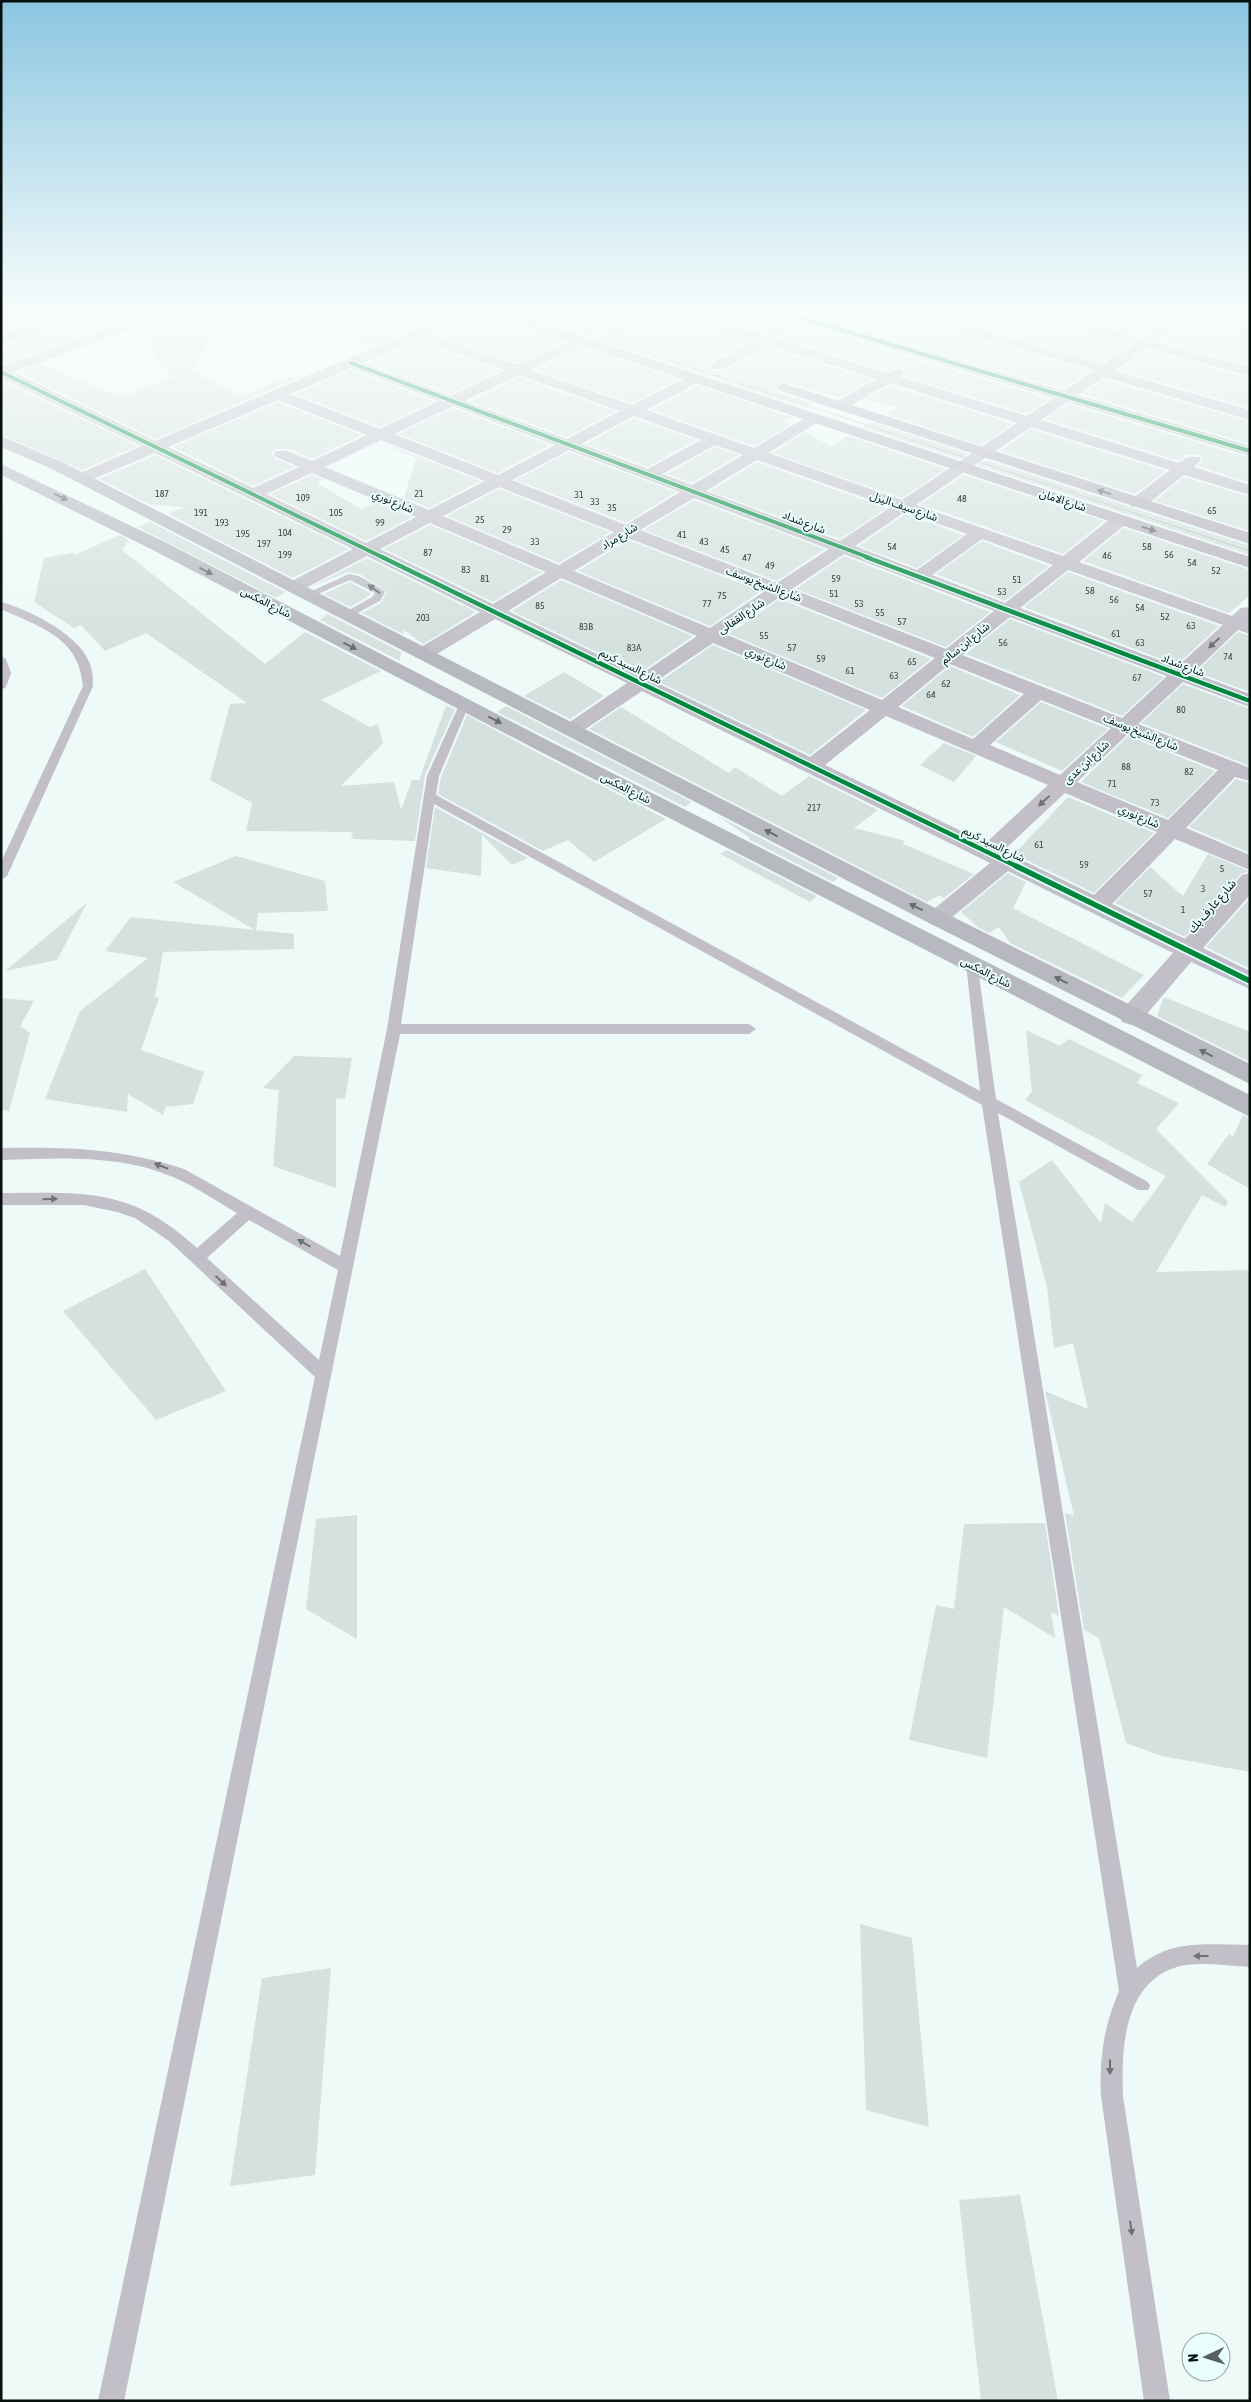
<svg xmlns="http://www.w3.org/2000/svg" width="1251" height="2402" font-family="'Asap Condensed','Noto Sans Arabic',sans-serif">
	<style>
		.building { fill: #d5e1df }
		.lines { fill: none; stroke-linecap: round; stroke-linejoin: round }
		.lane { fill: #c2bfc8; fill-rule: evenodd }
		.street { fill: #c2bfc8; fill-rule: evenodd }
		.secondary { fill: #b7b4bd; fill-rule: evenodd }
		.primary { fill: #b8b9c0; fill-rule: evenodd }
		.tram { stroke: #b8bcbe; stroke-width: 1 }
		.cycleway-far2-casing { stroke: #e8fffb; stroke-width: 5.5 }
		.cycleway-far1-casing { stroke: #e8fffb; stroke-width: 7 }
		.cycleway-casing { stroke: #e8fffb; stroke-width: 9 }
		.cycleway-far2 { stroke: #00873e; stroke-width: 4 }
		.cycleway-far1 { stroke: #00873e; stroke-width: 4.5 }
		.cycleway { stroke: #00873e; stroke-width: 5.5 }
		.oneway { fill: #676a6e }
		.oneway2 { fill: #686d70 }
		.oneway3 { fill: #6d7074 }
		.labels { text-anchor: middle; stroke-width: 4; stroke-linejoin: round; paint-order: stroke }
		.number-label { font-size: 10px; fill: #3c4644 }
		.far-street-label { font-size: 11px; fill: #06100e; stroke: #e8fffb }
		.street-label { font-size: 12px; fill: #06100e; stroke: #e8fffb }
	</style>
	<rect width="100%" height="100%" fill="#edfaf8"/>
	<!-- building -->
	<g class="building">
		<path d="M24 315H58L1 334V323Z"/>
		<path d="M84 315H136L1 365V347L81 320Z"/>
		<path d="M163 315H225L191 371 243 396 287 377H300L155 439 18 372 40 364 122 397 173 378 150 350 148 324 160 320Z"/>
		<path d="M289 315H447L371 347 289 318Z"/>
		<path d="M471 315H496L499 320 564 341 517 363 435 334 468 320Z"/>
		<path d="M523 315H630L600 330 609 337 652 315H677L680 320 749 341 712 361 709 367 713 371H724L768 347 871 380 842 397 827 395 784 381 774 387 777 392 813 403 805 408Z"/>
		<path d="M697 315H782L785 320 1050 399 1027 414 904 376 906 373 902 368 896 367 887 371 783 338 785 335 781 330 763 332Z"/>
		<path d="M811 315H904L908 320 1091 371 1064 389Z"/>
		<path d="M933 315H1033L1036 320 1129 346 1104 362Z"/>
		<path d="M1062 315H1074L1086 320 1096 315H1132L1162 323 1143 336Z"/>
		<path d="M1197 323 1250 336V365L1160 341 1180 328 1187 330Z"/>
		<path d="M417 341 500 370 451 394 368 363Z"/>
		<path d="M582 347 678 379 632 403 536 370Z"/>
		<path d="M1147 350 1250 378V408L1118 370Z"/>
		<path d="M351 370 434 401 380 427 295 394Z"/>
		<path d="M519 377 615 411 567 437 470 401Z"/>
		<path d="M1104 379 1250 422V444L1082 394Z"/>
		<path d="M1 380 138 446 82 470 2 435Z"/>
		<path d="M697 385 791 417 783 421 790 425 754 446 651 410Z"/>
		<path d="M890 385 1013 424 981 445 886 414 899 407 864 400Z"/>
		<path d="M278 402 362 435 312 459 289 449H276L272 453 274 458 294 467 253 486 173 447Z"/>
		<path d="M1068 404 1250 458V483L1198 466 1203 460 1199 455H1187L1179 461 1045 419Z"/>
		<path d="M453 408 550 445 498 473 399 434Z"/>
		<path d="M634 418 696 440 648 467 586 444Z"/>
		<path d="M871 422 968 454 960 459 863 427Z"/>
		<path d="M1031 429 1166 471 1135 494 1000 451Z"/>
		<path d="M805 432 831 446 848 436 946 469 902 498 772 453Z"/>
		<path d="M381 442 480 481 429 508 404 498 416 458Z"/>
		<path d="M715 447 739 455 692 483 667 474Z"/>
		<path d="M569 452 676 492 626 523 516 480Z"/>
		<path d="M155 455 349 549 293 578 168 514 184 507 151 505 99 479Z"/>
		<path d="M986 460 1250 546V555L978 465Z"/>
		<path d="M757 462 887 508 840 539 710 491Z"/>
		<path d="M312 475 322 479 317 483 361 509 377 502 412 517 366 541 270 494Z"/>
		<path d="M964 475 1104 521 1063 554 920 504Z"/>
		<path d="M1184 477 1250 497V531L1155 501Z"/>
		<path d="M499 489 610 532 559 563 447 516Z"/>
		<path d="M694 500 825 549 777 581 644 530Z"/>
		<path d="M905 514 963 535 917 568 859 546Z"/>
		<path d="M150 522 285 592 276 598 138 527Z"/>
		<path d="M430 525 542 572 493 602 384 549Z"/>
		<path d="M1124 528 1250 570V595L1229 613 1083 561Z"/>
		<path d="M119 535 129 540 122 550 265 664 305 632 381 671 321 700 370 727 378 724 383 743 341 786 394 782 401 810 412 780H419L446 706 455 709 425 775 415 841 351 839 353 832 246 831 252 803 210 780 230 704 247 703 146 633 105 651 81 625 74 628 34 602 44 558 72 553 75 555Z"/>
		<path d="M628 540 761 591 710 626 578 571Z"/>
		<path d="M982 541 1049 566 1005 601 936 574Z"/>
		<path d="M844 556 990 612 946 647 796 589Z"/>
		<path d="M367 558 476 612 423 644 404 630 403 634 362 613 381 603 387 592 360 574 348 572 311 587Z"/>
		<path d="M1068 572 1219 626 1177 665 1024 607Z"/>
		<path d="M561 580 693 636 640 673 512 611Z"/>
		<path d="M350 582 372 594 350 607 324 594Z"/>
		<path d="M780 599 931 659 882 698 729 634Z"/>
		<path d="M328 614 401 652 400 661 320 620Z"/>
		<path d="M1010 619 1164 677 1122 716 966 654Z"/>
		<path d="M1238 632 1250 636V692L1196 672Z"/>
		<path d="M713 645 866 710 810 755 659 682Z"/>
		<path d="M950 666 1020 695 973 737 902 706Z"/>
		<path d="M564 672 604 696 570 719 524 696Z"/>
		<path d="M1183 684 1250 709V766L1141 723Z"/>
		<path d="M1041 702 1108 729 1062 771 996 742Z"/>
		<path d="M506 706 692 802 685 807 497 712Z"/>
		<path d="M621 707 729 773 735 767 782 796 809 776 878 810 854 828 905 841 903 844 974 874 944 898 940 895 927 902 589 729Z"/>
		<path d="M467 715 538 753 666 819 594 862 568 840 543 851 438 794 441 777Z"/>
		<path d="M1128 736 1215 771 1168 818 1081 782Z"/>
		<path d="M944 743 976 756 954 782 920 765Z"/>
		<path d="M1236 779 1250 783V853L1189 827Z"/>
		<path d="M1068 797 1154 833 1094 893 1014 854Z"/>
		<path d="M435 807 528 858 512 865 482 835 481 876 426 868Z"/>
		<path d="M718 816 838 878 833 882 748 839 750 838Z"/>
		<path d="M727 850 817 896 810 902 720 854Z"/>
		<path d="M1208 854 1249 871 1241 874 1185 937 1115 903 1150 867 1183 896Z"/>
		<path d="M236 856 325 881 328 911 258 913 256 930 294 934V949L163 952 155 997 159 998 141 1050 204 1072 193 1104 166 1107 163 1115 128 1094 127 1112 45 1099 80 1011 148 958 105 951 131 917 255 930 173 882Z"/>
		<path d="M1008 873 1026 882 1013 908 1144 975 1122 998 1010 943 999 927 989 933 979 928 961 912Z"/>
		<path d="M1250 898V969L1206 947Z"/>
		<path d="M87 903 57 960 5 971Z"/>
		<path d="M1164 997 1250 1032V1062L1157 1016Z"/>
		<path d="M1 998 34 1001 20 1026 30 1033 9 1111 1 1110Z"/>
		<path d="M1026 1030 1060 1046 1069 1039 1142 1075 1137 1083 1179 1103 1156 1129 1228 1202 1225 1207 1202 1195 1156 1272 1250 1270V1772L1162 1756 1126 1743 1099 1638 1084 1630 1065 1513 1074 1516 1045 1391 1088 1409 1073 1343 1054 1348 1047 1287 1019 1182 1052 1160 1101 1223 1105 1203 1132 1222 1166 1176 1025 1100 1032 1091Z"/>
		<path d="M294 1056 352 1058 345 1099 336 1098V1188L273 1166 279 1090 263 1088Z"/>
		<path d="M1243 1115 1250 1119V1189L1207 1164 1229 1134 1233 1137Z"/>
		<path d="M145 1269 226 1391 156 1420 63 1311Z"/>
		<path d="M357 1515V1639L306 1609 316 1519Z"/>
		<path d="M1045 1523 1059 1616 1051 1612 1055 1638 1004 1607 987 1758 909 1740 936 1605 954 1609 964 1524Z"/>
		<path d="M860 1924 912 1938 929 2127 866 2110Z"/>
		<path d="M331 1968 315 2175 230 2186 262 1978Z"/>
		<path d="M1020 2195 1058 2401H981L959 2200Z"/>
	</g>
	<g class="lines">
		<!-- lane -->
		<g class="lane">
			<path d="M1 315H14L1 320Z"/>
			<path d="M349 574 359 576 383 590 385 592 380 601 348 618 343 615 344 613 372 597 375 593 350 580 311 597 303 595Z"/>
			<path d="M1 602C27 609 73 632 86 656 92 666 93 675 93 686L7 876 1 880V862L83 686C79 637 40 627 1 609Z"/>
			<path d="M1 656 6 659 11 673 6 687 1 690Z"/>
			<path d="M464 702 469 705 439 776 436 795 980 1091 966 964 967 961H977L996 1099 1148 1182 1150 1186 1148 1190H1138L998 1113 1137 1968C1171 1938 1207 1945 1250 1945V1967C1227 1966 1198 1961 1177 1967 1123 1983 1121 2051 1123 2096L1170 2401H1144L1101 2096C1099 2058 1104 2026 1119 1991L982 1105 434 804 401 1024H749L756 1029 749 1034H400L124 2401H98L315 1377 169 1241 135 1218 117 1212 84 1205H1V1193C86 1193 130 1187 197 1248L237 1213C216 1201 195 1186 173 1177 120 1154 58 1158 1 1160V1148C67 1147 121 1148 184 1169L340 1256 387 1029 427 776 459 705ZM249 1220 338 1270 319 1360 207 1258Z"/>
		</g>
		<!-- street -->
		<g class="street">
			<path d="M63 315H82L80 318 1 345V336Z"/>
			<path d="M142 315H161L159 318 13 372 155 441 451 315H469L467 318 430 334 517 365 577 337H587L589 340 587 343 531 370 632 405 691 375H701L703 378 701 381 646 410 754 448 810 415H820L823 418 820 421 768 453 902 500 1017 423 890 383 845 409H835L832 406 835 403 876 379 768 345 723 369H713L711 366 713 363 754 341 681 318 679 315C711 315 733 328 763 334 769 335 774 330 781 332L783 335 779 339 887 373 897 369 902 370 904 373 901 377 1027 416 1054 398 786 318 784 315H805L1064 391 1095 370 908 318 906 315H927L1104 364 1134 345 1037 318 1035 315H1056L1143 338 1178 315H1206L1250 326V334L1190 319 1156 342 1250 367V376L1147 348 1114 371 1250 410V420L1104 377 1078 395 1250 446V456L1068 402 1041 420 1179 463 1187 457H1199L1201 460 1194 467 1250 485V495L1184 475 1144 507H1132L1130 503 1132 499 1170 470 1031 427 916 505 1063 556 1114 516H1126L1128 520 1126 524 1079 562 1232 616 1241 608 1250 607V634L1238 630 1193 673 1250 694V707L1183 682 1138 724 1250 768V781L1235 777 1186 828 1250 855V870L1175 839 1112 904 1185 939 1242 875 1250 873V895L1203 948 1250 971V989L1191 962 1140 1022 1131 1025 1122 1022 1119 1016 1122 1010 1173 953 1008 871 945 923 937 926 929 923 925 918 929 913 990 863 642 691 578 734 571 736 564 734 561 730 564 726 627 683 495 619 430 658H416L413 654 416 650 480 612 367 556 300 591H288L285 587 288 583 353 549 155 453 88 481H76L74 478 76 475 142 446 1 378V367ZM417 339 505 370 451 396 363 363ZM351 368 439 401 380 429 290 394ZM519 375 620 411 567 439 465 401ZM278 400 367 435 312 461 288 451H276L274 454 276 457 299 467 253 488 168 447ZM453 406 555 445 498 475 394 434ZM634 416 701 440 648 469 581 444ZM381 440 485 481 429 510 325 467ZM715 445 743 455 692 485 662 474ZM569 450 680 492 626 525 512 480ZM757 460 891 507 840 541 706 491ZM312 473 416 517 366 543 266 494ZM499 487 614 532 559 565 443 516ZM694 498 829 549 777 583 640 530ZM905 512 967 534 917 570 855 546ZM430 523 546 572 493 604 380 549ZM628 538 765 591 710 628 574 571ZM982 539 1053 565 1005 603 932 575ZM844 554 994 611 946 649 792 589ZM1068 570 1223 625 1177 667 1020 608ZM561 578 697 636 640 675 508 611ZM780 597 935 658 882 700 725 634ZM1010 617 1167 676 1122 718 962 655ZM713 643 870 710 810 757 655 682ZM950 664 1024 694 973 739 898 707ZM1041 700 1111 728 1060 775 990 745ZM886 716 1048 785 986 843 825 765ZM1128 734 1218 770 1168 820 1077 782ZM1065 793 1157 832 1094 895 1003 851Z"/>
			<path d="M633 315H650L614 334 609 335 602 331Z"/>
		</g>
		<!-- secondary -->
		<g class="secondary">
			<path d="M498 315H518L1250 557V568L500 318Z"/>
			<path d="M783 383 1250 533V544L778 390 776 387Z"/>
		</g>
		<!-- primary -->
		<g class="primary">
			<path d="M1 436 64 463 945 913 1250 1064V1084L929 923 52 469 1 447Z"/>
			<path d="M1 464 163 541 553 743 1250 1095V1117L539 751 151 549 1 475Z"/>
		</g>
		<!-- tram -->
		<path class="tram" d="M531 315 1250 551"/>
		<defs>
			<g id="cycleway-far2">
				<path d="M791 315 1250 451"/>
				<path d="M351 363 870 558"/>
				<path d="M1 372 384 558"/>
			</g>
			<g id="cycleway-far1">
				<path d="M382 557 1018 867"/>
				<path d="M866 557 1250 701"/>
			</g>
			<path id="cycleway" d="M1016 866 1250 981"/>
		</defs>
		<!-- cycleway-far2 casing -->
		<use href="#cycleway-far2" class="cycleway-far2-casing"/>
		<!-- cycleway-far1 casing -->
		<use href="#cycleway-far1" class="cycleway-far1-casing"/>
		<!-- cycleway casing -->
		<use href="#cycleway" class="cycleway-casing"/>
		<!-- cycleway-far2 -->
		<use href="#cycleway-far2" class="cycleway-far2"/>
		<!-- cycleway-far1 -->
		<use href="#cycleway-far1" class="cycleway-far1"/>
		<!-- cycleway -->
		<use href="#cycleway" class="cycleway"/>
	</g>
	<!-- one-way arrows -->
	<defs><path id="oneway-solid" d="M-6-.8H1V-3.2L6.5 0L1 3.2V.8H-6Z" transform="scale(1.25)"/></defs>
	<g class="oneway">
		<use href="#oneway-solid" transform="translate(1104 492) rotate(-162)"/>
		<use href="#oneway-solid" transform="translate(1149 529) rotate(18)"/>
	</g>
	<g class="oneway2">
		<use href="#oneway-solid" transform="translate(61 497) rotate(26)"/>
		<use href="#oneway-solid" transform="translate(206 571) rotate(27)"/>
		<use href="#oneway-solid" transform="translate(350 646) rotate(27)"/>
		<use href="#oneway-solid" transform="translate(495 720) rotate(27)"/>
		<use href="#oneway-solid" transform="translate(771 833) rotate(-153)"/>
		<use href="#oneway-solid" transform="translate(916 907) rotate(-153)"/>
		<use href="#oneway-solid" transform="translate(1061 980) rotate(-153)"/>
		<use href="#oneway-solid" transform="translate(1206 1053) rotate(-153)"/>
	</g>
	<g class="oneway3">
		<use href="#oneway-solid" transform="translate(374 589) rotate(-144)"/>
		<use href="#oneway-solid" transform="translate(1214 643) rotate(137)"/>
		<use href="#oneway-solid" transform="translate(1044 801) rotate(137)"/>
		<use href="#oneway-solid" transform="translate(161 1166) rotate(-159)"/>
		<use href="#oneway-solid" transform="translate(50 1199) rotate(-1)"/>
		<use href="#oneway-solid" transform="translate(304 1243) rotate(-150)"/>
		<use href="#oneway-solid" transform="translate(221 1281) rotate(43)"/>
		<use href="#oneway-solid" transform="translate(1201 1956) rotate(180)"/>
		<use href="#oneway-solid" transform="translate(1110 2067) rotate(90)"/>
		<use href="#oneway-solid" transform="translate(1131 2228) rotate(82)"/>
	</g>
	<!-- sky -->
	<linearGradient id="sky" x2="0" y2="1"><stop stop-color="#8bc6e1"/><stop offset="0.48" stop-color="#f7fdfc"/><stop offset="1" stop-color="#f7fdfc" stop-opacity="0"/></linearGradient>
	<rect width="1251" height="651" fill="url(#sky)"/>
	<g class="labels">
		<!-- number labels -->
		<g class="number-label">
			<text x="162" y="497">187</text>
			<text x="419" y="497">21</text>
			<text x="579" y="498">31</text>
			<text x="303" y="501">109</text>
			<text x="962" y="502">48</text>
			<text x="595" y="505">33</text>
			<text x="612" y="511">35</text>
			<text x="1212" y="514">65</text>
			<text x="201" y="516">191</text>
			<text x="336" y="516">105</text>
			<text x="480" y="523">25</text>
			<text x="222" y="526">193</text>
			<text x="380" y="526">99</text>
			<text x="507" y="533">29</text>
			<text x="285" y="536">104</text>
			<text x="243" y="537">195</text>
			<text x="682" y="538">41</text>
			<text x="535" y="545">33</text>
			<text x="704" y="545">43</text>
			<text x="264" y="547">197</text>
			<text x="892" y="550">54</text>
			<text x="1147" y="550">58</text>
			<text x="725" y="553">45</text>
			<text x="428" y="556">87</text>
			<text x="285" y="558">199</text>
			<text x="1169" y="558">56</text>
			<text x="1107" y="559">46</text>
			<text x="747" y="561">47</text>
			<text x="1192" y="566">54</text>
			<text x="770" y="569">49</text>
			<text x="466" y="573">83</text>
			<text x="1216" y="574">52</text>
			<text x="485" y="582">81</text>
			<text x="836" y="582">59</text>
			<text x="1017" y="583">51</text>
			<text x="1090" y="594">58</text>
			<text x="1002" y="595">53</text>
			<text x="834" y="597">51</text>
			<text x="722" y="599">75</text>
			<text x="1114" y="603">56</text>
			<text x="707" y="607">77</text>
			<text x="859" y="607">53</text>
			<text x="540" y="609">85</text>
			<text x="1140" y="611">54</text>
			<text x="880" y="616">55</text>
			<text x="1165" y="620">52</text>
			<text x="423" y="621">203</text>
			<text x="902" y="625">57</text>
			<text x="1191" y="629">63</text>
			<text x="586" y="630">83B</text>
			<text x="1116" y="637">61</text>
			<text x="764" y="639">55</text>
			<text x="1003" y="646">56</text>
			<text x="1140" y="646">63</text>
			<text x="634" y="651">83A</text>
			<text x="792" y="651">57</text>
			<text x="1228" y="660">74</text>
			<text x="821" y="662">59</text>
			<text x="912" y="665">65</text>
			<text x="850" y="674">61</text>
			<text x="894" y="679">63</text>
			<text x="1137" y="681">67</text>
			<text x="946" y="687">62</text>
			<text x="931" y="698">64</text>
			<text x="1181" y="713">80</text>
			<text x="1126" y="770">88</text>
			<text x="1189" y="775">82</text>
			<text x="1112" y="787">71</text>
			<text x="1155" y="806">73</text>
			<text x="814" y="811">217</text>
			<text x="1039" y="848">61</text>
			<text x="1084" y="868">59</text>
			<text x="1222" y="872">5</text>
			<text x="1203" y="892">3</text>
			<text x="1148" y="897">57</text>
			<text x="1183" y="913">1</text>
		</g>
		<!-- far-street labels -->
		<g class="far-street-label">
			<text transform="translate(1063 500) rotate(18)" y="4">شارع الامان</text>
			<text transform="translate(393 501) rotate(23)" y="4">شارع نوري</text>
			<text transform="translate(904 506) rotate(19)" y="4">شارع سيف اليزل</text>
			<text transform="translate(804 522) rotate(21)" y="4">شارع شداد</text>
			<text transform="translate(619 536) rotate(-31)" y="4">شارع مراد</text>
			<text transform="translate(764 584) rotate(21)" y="4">شارع الشيخ يوسف</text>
			<text transform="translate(266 602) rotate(27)" y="4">شارع المكس</text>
			<text transform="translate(741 616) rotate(-34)" y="4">شارع القفالى</text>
			<text transform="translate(965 643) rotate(-39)" y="4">شارع ابن سالم</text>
			<text transform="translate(766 658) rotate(23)" y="4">شارع نوري</text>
			<text transform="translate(1183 665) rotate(21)" y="4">شارع شداد</text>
			<text transform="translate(631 666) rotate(26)" y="4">شارع السيد كريم</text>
			<text transform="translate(1141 732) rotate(22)" y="4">شارع الشيخ يوسف</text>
			<text transform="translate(1086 762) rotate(-43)" y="4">شارع ابن عدى</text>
			<text transform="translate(626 788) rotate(27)" y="4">شارع المكس</text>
			<text transform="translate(1139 816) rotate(23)" y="4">شارع نوري</text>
			<text transform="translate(994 844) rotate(26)" y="4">شارع السيد كريم</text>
			<text transform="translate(986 972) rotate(27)" y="4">شارع المكس</text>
		</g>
		<!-- street labels -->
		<g class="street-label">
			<text transform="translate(1212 906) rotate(-49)" y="4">شارع عارف بك</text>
		</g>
	</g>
	<!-- border -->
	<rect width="1251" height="2402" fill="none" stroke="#06100e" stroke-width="5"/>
	<!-- north arrow -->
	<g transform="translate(1206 2357) rotate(266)"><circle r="24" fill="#e8fffb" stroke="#8e9f9c"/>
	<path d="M0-4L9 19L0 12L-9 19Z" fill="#576260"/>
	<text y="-8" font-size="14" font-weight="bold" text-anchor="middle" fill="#06100e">N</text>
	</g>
</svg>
